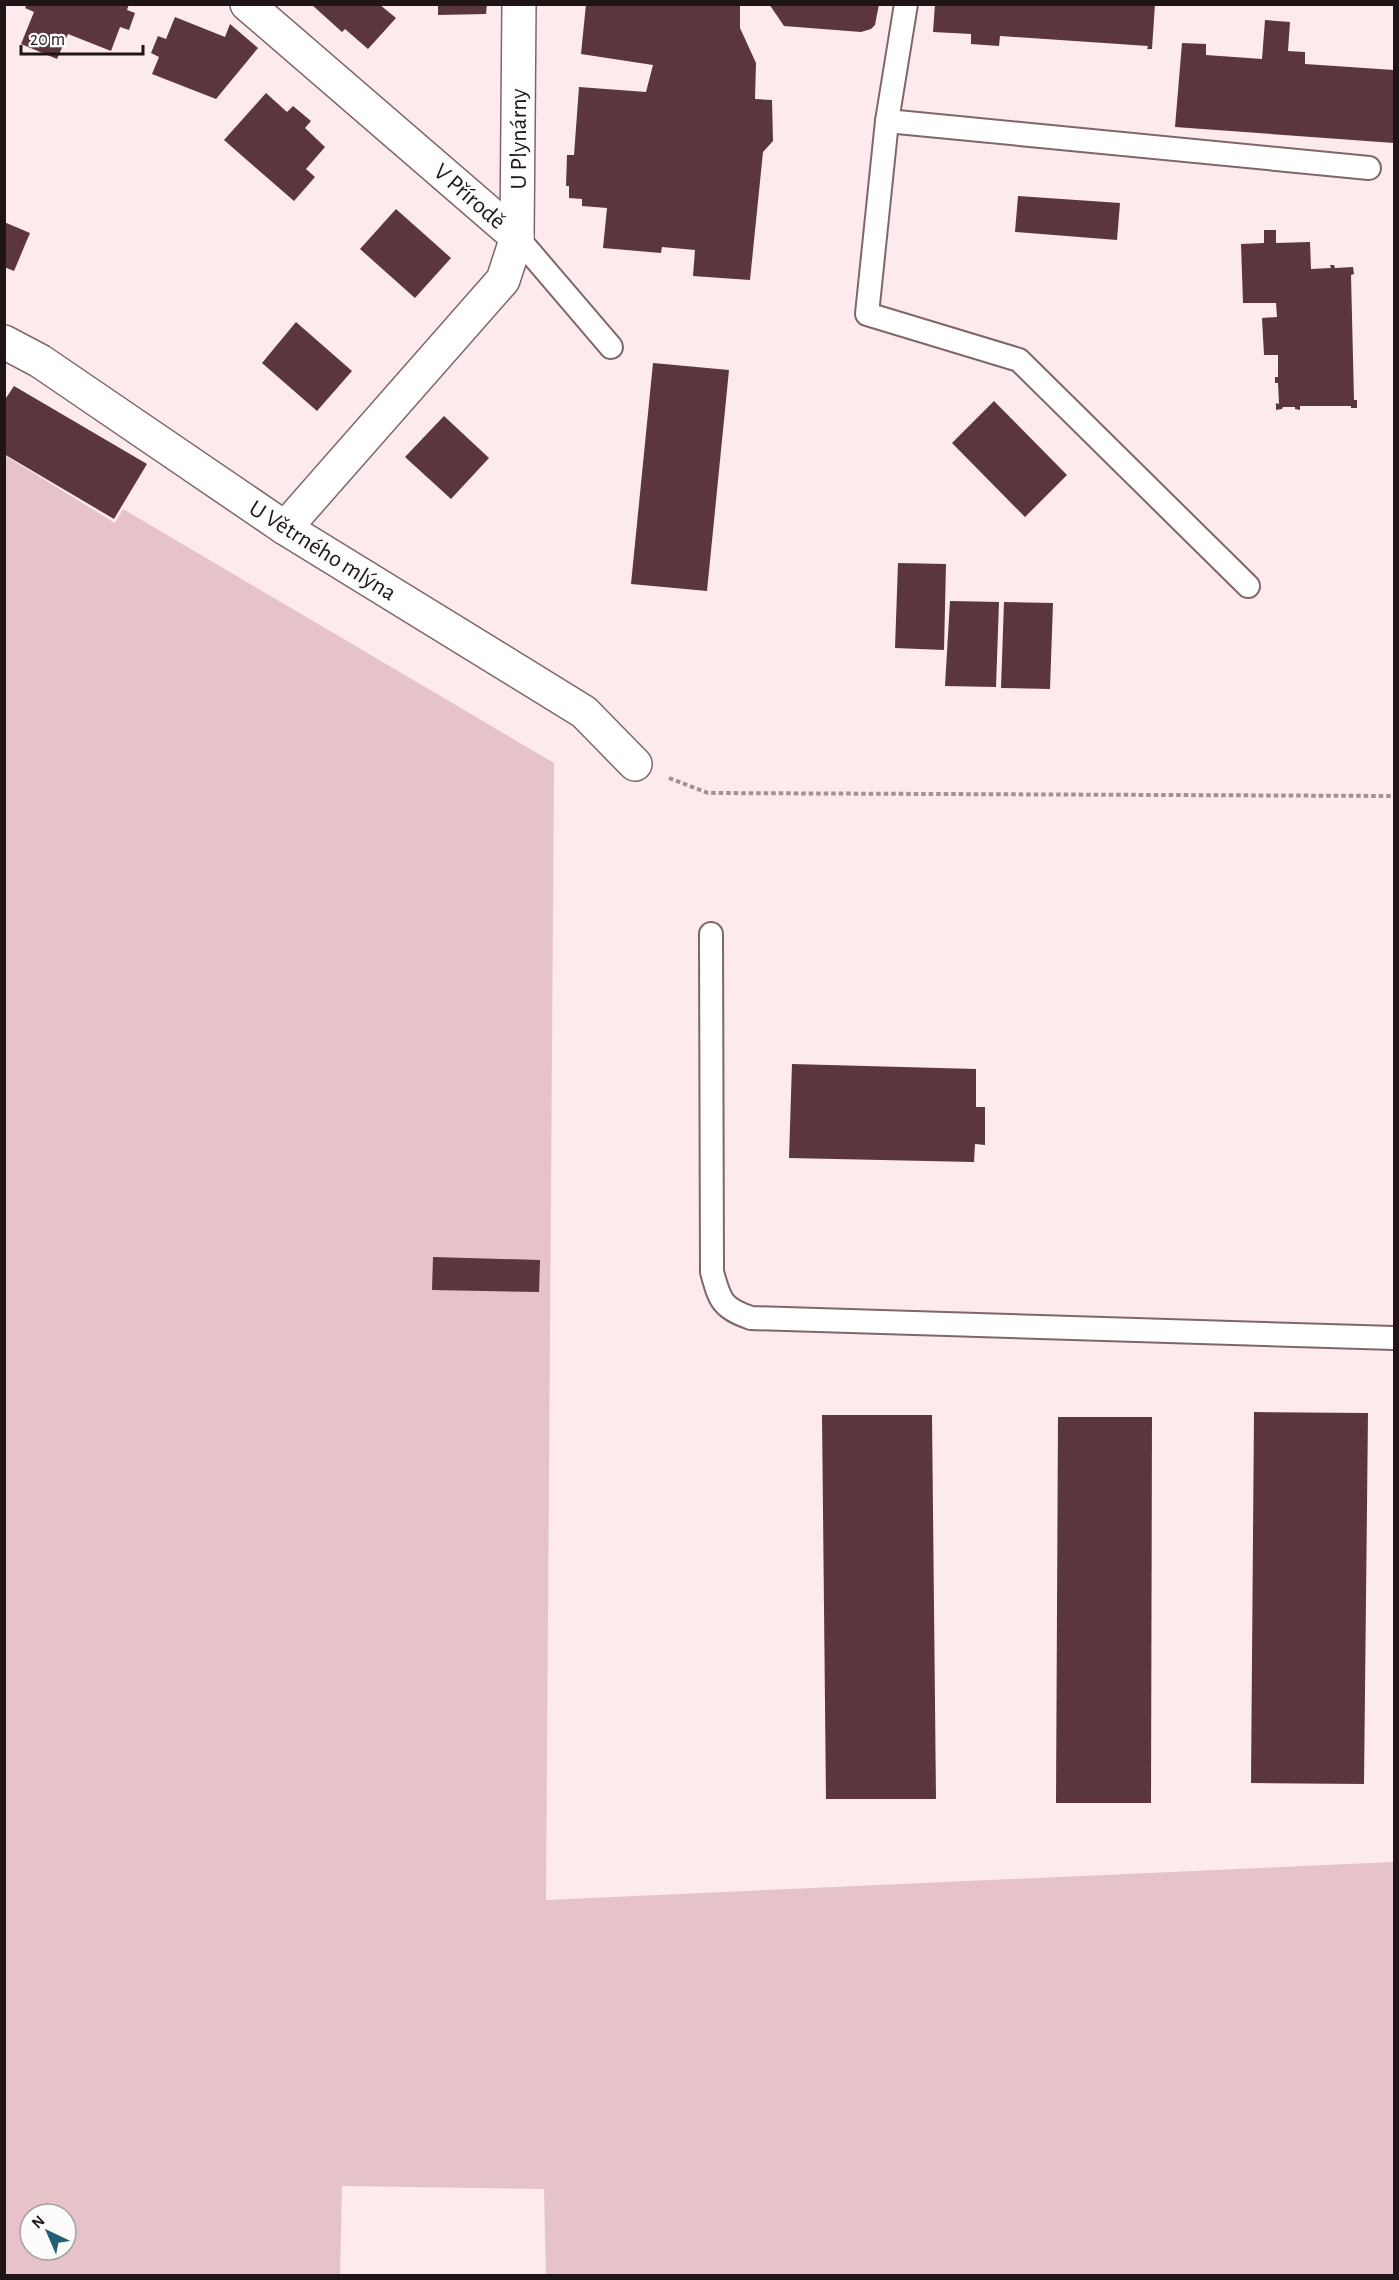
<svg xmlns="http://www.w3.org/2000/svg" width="1399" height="2280" font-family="'Alegreya Sans',sans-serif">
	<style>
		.green { fill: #e6c3c8; fill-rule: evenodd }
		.building { fill: #5b373d }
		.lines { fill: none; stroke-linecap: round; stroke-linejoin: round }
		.service-casing { stroke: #7f6669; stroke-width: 26 }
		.minor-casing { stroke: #7f6669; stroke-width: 36 }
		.path { stroke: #a09193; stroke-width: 4; stroke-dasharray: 4.5 3; stroke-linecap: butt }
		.service { stroke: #fff; stroke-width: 22 }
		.minor { stroke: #fff; stroke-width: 33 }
		.labels { text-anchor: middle; stroke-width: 6; stroke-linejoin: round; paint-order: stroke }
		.street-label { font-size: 24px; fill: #1f1517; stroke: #fcfcfc }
	</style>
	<rect width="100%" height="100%" fill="#fceaec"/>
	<!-- green -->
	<path class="green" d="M4 455 115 523 123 509 554 763 546 1900 1394 1862V2275H546L544 2189 342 2186 340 2275H5ZM30 2214H66V2250H30Z"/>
	<!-- building -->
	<g class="building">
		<path d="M27 4H129L127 10 135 13 129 30 120 27 111 51 68 34 57 59 21 44 34 12 25 8Z"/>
		<path d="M311 4H379L396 18 368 49 345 29 342 32Z"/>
		<path d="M438 4H487L486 14 438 15Z"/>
		<path d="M586 4H740V28L756 63 755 99 772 100 773 141 763 152 750 280 693 276 695 250 662 247 661 253 603 248 607 208 582 206V199L569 198V186H566L567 155H574L579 87 646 92 653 65 581 54Z"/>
		<path d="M769 4H879L875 25 871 29 861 32 784 26Z"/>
		<path d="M935 4H1155L1152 49H1147L1148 46 1000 36 999 46 971 44V34L933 32Z"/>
		<path d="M175 17 225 37 230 24 258 48 216 99 152 74 159 57 151 53 158 36 166 39Z"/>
		<path d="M1265 20 1290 22 1288 51 1305 52V64L1394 70V143L1175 127 1182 43 1206 44V55L1262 59Z"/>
		<path d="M266 93 287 112 293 106 311 121 305 128 325 147 306 169 315 177 294 201 224 140Z"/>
		<path d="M1018 196 1120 203 1117 240 1015 232Z"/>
		<path d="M396 209 451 258 415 298 360 249Z"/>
		<path d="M4 222 30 233 14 271 4 267Z"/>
		<path d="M1264 230H1276V243L1310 242 1311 269 1331 268 1330 265H1334L1335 268 1353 267 1354 274 1351 275 1354 400H1357V408H1351V406H1300V410L1295 409V407H1283L1282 409 1276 410V403L1279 404 1278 383H1275V377H1278V355H1264L1262 318 1277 317 1276 303H1243L1241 244 1264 243Z"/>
		<path d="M296 322 352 371 317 411 262 363Z"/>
		<path d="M653 363 729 370 707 591 631 584Z"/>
		<path d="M14 386 147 464 114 519 4 454V401Z"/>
		<path d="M994 401 1067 475 1025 517 952 443Z"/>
		<path d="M444 416 489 458 451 499 405 457Z"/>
		<path d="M898 563 946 564 944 650 895 648Z"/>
		<path d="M950 601 999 602 996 687 945 686Z"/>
		<path d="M1004 602 1053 603 1050 689 1001 688Z"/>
		<path d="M792 1064 976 1069V1107H985V1145L975 1144 974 1162 789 1158Z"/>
		<path d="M433 1257 540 1260 539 1292 432 1290Z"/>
		<path d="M1254 1412 1368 1413 1364 1784 1251 1783Z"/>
		<path d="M822 1415H932L936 1799H826Z"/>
		<path d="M1058 1417H1152L1151 1803H1056Z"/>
	</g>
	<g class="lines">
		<defs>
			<g id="service">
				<path d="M906 4 887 121 1369 168"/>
				<path d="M887 121 867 314 1019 360 1248 586"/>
				<path d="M517 237 611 347"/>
				<path d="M711 934 712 1272C720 1301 722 1308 751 1318L1394 1338"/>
			</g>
			<g id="minor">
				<path d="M247 4 517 237"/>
				<path d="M4 342 40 361 285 528 584 712 635 764"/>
				<path d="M285 528 503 280 517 237 519 4"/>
			</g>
		</defs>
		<!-- service casing -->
		<use href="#service" class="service-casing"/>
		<!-- minor casing -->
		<use href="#minor" class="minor-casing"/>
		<!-- path -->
		<path class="path" d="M669 778 708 793 1394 796"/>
		<!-- service -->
		<use href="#service" class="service"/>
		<!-- minor -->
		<use href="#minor" class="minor"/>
	</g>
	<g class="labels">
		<!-- street labels -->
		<g class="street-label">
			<text transform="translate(518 139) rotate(-90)" y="8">U Plynárny</text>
			<text transform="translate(470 196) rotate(41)" y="8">V Přírodě</text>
			<text transform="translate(323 550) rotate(32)" y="8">U Větrného mlýna</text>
		</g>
	</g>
	<!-- border -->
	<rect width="1399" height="2280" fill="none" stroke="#1f1517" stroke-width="12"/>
	<!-- north arrow -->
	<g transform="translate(48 2232) rotate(316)"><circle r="28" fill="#fcfcfc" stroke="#a4a0a0" stroke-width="1.5"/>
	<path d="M0-4.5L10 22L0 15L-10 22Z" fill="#245f77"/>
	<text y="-9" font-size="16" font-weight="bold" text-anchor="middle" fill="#1f1517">N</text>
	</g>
	<!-- scale -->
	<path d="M21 45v9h122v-9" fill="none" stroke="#1f1517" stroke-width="3"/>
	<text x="30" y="45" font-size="18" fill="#1f1517" stroke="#fcfcfc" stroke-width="4.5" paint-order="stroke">20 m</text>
</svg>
